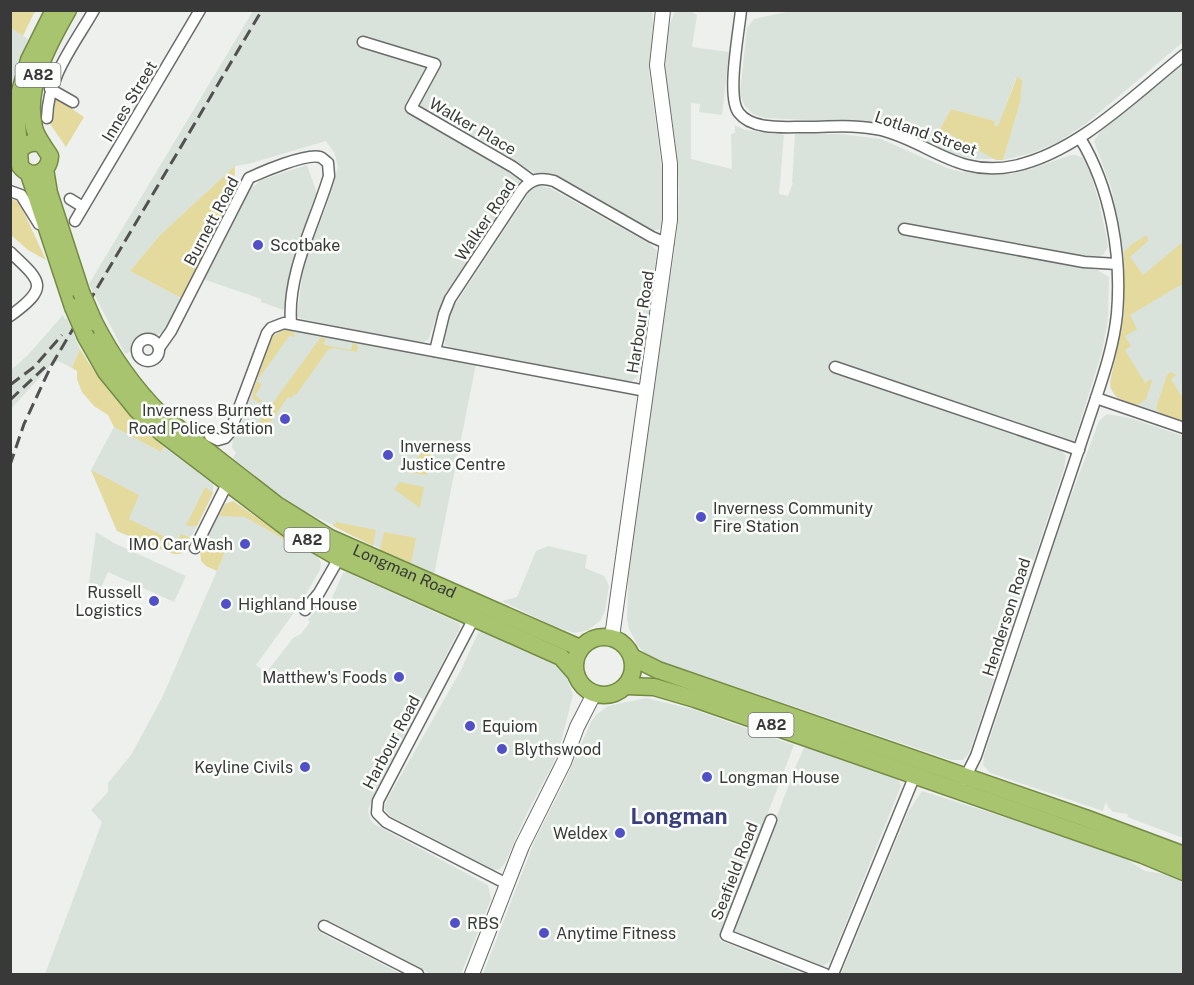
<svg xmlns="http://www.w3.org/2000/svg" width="1194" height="985" font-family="'Public Sans',sans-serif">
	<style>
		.built { fill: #dae3db }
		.green { fill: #e5da9d }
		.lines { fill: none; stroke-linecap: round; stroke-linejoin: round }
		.minor-casing { stroke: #696c6a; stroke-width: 13 }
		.tertiary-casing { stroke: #696c6a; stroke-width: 16 }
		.trunk-casing { stroke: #738a43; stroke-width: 19 }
		.minor { stroke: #fff; stroke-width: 10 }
		.tertiary { stroke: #fff; stroke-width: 14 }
		.trunk { stroke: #a8c46e; stroke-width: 16 }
		.rail { stroke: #505150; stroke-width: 3; stroke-dasharray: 12 6; stroke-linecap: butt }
		.trunk-bridge-casing { stroke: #738a43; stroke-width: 19; stroke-linecap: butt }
		.trunk-bridge { stroke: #a8c46e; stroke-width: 16 }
		.poi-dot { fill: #5150c7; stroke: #fafdfa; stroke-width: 2 }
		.labels { text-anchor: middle; stroke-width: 5; stroke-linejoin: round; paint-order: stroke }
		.shield { fill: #fafdfa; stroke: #727472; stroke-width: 1.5 }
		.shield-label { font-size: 15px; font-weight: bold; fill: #383938 }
		.street-label { font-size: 16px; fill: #383938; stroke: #fafdfa }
		.poi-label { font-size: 16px; fill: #383938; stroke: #fafdfa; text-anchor: start }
		.district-label { font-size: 22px; font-weight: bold; fill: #3b3f7b; stroke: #fafdfa }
	</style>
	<rect width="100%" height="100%" fill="#edf0ed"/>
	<!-- built -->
	<g class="built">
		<path d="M253 11H652L653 25 649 71 664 186 662 228 657 230H651L574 185 549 173 539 174 528 170 427 111 423 119 521 176 520 183 443 299 428 340 420 343 302 319 297 316 303 271 308 254 326 207 338 167 334 152 326 141 248 164 235 166 161 234 130 271 183 299 165 331 157 335 148 333 139 335 133 341 130 352 125 354 89 284Z"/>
		<path d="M675 11H690L697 15 692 47 729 52 722 115 699 112 700 104 691 103V159L732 169 731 134 735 133V125L745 130 784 135 779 194 788 196 793 183H792L795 134H840L881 139 947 168 962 172 1009 174 1031 169 1071 155H1076L1083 158 1090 172 1099 202 1107 239 1108 247 1103 255 1090 258 938 230 936 240 1097 270 1109 277 1108 319 1102 352 1074 441 860 370 861 382 1060 449 1066 456 1064 469 999 664 969 753 963 760H951L649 657 638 646 629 629 627 619 629 559 677 233 679 192 677 157 665 69 667 32Z"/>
		<path d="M791 11H1183V42L1087 123 1058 142 1032 153 1003 160 1020 103 1016 78 998 127 994 125 995 121 951 109 940 129 997 159H978L956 156 899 129 880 123 764 118 753 114 744 105 740 93 747 28 754 19Z"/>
		<path d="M11 28 28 39 15 73 11 97Z"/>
		<path d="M1183 64V421L1117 398 1110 388 1124 315V259L1112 190 1094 141 1100 132Z"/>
		<path d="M307 165 318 196 287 304 283 310 261 302V299L203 279 252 185 254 186 261 180Z"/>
		<path d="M536 185 550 188 650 244 657 251 643 366 641 373 633 380 627 382 452 348 445 345 444 336 449 314 530 191Z"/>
		<path d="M63 315 65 319 67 318 80 349 72 368 58 361 50 366 11 409 10 371 28 355Z"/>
		<path d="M288 330 476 364 434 575 304 511 272 490 233 458 236 453 232 447 234 431 237 425 241 423 272 337 280 331Z"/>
		<path d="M1107 414 1130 418 1183 436V838L1127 817 1128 814 1113 812 1108 807 1106 802 1103 811 990 773 983 765 984 756 1062 520 1099 421Z"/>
		<path d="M114 427 161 452 164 447 213 484V493L191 538 190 545 182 554 170 553 117 531 91 470Z"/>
		<path d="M233 501 284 537 318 557 321 563 320 570 298 607 256 665 266 673 293 638 301 634 310 622 308 620 310 617 318 608 331 600 343 573 346 572 459 623 460 628 368 809 370 819 374 824 488 885 491 899 461 974H431L324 918 321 933 401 974H45L102 822 91 810 108 792V783L131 755 162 698 225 552 224 549 206 538 225 504Z"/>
		<path d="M96 532 114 543 186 576 174 602 108 572 101 588 89 583Z"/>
		<path d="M548 546 587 555 585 568 604 576 607 581 609 586 605 611 600 621 588 630 575 633 556 627 502 601 517 597 536 551Z"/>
		<path d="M481 632 557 666 565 673 573 695 560 746 553 764 526 815 505 863 500 869 494 870 390 816 384 808 388 798 461 670 478 633Z"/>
		<path d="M646 698 692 709 794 745 719 940 803 974H483L535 840 565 781 591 722 596 715 608 706Z"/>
		<path d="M807 747 894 777 898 779 901 786 830 962 820 967 736 934 735 928 795 768 804 748Z"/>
		<path d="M922 791 1054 833 1125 858 1145 871 1165 874 1183 882V974H841L908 812Z"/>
	</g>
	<!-- green -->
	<g class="green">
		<path d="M10 11H38L34 13 23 36 11 28Z"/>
		<path d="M1017 77 1022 80 1020 103 1003 160H996L940 129 951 109 995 121 994 125 998 126Z"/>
		<path d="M54 95 72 105V109L84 117 66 147 48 121Z"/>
		<path d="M235 166 234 196 183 299 130 271 161 234Z"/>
		<path d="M10 199 15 200 20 204 46 260 28 250 11 235Z"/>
		<path d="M1147 235 1148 241 1130 257 1143 275 1183 242 1184 283 1130 315 1137 329 1125 336 1131 346 1125 350 1145 383 1151 379 1152 381 1146 399 1138 405C1125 402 1111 398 1110 382L1124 315V252L1132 244Z"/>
		<path d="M283 330 292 331 295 335 294 337 290 335 257 381 262 385 255 395 262 401 260 403 253 399 252 394 272 337Z"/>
		<path d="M321 337 325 338 324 345 351 350 353 342 358 346 357 352 334 348 328 350 296 395 294 394 291 398 288 397 261 435 256 426Z"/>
		<path d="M80 349C103 387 129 418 164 447L161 452 114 427 108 415 94 406 82 392 77 379V371L72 368Z"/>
		<path d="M1171 372 1176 375 1171 379 1183 399V421L1160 413 1156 408 1167 375Z"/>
		<path d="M425 448 432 449 427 475 407 472Z"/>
		<path d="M91 470 139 495 129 519 176 542 181 534 191 538C189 550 182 557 170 553L117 531Z"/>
		<path d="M400 482 424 487 420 508 394 489Z"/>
		<path d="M205 487 213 493 197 526H186Z"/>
		<path d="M233 501 285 537 283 541 282 538 245 517 219 516 225 504Z"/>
		<path d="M336 522 376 530 373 546 333 526Z"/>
		<path d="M384 532 416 538 411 563 380 550Z"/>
		<path d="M206 538 224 549 225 552 217 571 206 566 201 561 200 550Z"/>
	</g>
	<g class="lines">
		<defs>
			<g id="minor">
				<path d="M741 10C739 32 726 98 739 113 752 130 784 127 803 127 828 127 856 124 881 130 929 142 958 178 1014 166 1077 153 1134 95 1184 55"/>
				<path d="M363 42 435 64 411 108 513 167 532 181"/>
				<path d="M50 89 73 102"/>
				<path d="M47 118C48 76 74 45 94 10"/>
				<path d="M10 191 21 195 39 224"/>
				<path d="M70 199 83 207"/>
				<path d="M75 221 200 10"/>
				<path d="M904 229 1084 262 1117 264"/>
				<path d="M10 252C42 282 50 287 10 316"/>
				<circle cx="148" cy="350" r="11"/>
				<path d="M159 348 171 331 249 178C262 172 306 153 320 157 323 158 325 161 328 163L329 176C315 223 287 273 291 323"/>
				<path d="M435 351 444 314 450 299 522 190C531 179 540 177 554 181L652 237 668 244"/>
				<path d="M835 367 1079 450"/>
				<path d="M1096 398 1184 428"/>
				<path d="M210 436 218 440 225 438 230 432 267 333 271 328 284 323 646 391"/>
				<path d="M195 548 227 484"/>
				<path d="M305 610 319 593 339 558"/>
				<path d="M474 618 378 801 377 813 386 822 507 884"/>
				<path d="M964 780 976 756 1096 398C1105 371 1114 343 1117 314 1122 255 1111 189 1080 138"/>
				<path d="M771 820 726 935 825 974"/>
				<path d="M324 926 418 974"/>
				<path d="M833 974 915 775"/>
			</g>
			<g id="tertiary">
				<path d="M612 637 670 220V164L657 65 663 10"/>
				<path d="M472 974 522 846 564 762 577 727 594 694"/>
			</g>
			<g id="trunk">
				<path d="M42 144C39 139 35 133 34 127 24 88 49 43 68 10"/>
				<path d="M20 150C26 143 33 141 42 144L50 156C49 174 31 180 20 166L17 121 19 95 29 60 54 10"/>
				<path d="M45 169 49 193 81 292"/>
				<path d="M29 174 73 307"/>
				<path id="s1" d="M94 322C112 357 132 386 160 414L277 505 330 538 580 648"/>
				<path d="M86 337 106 372 137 410 162 433 287 528 339 558 561 657 576 674"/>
				<circle cx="604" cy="666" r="29"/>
				<path d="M632 657 658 670 1085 818 1184 855"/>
				<path d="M626 686 654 687 695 699 1143 855 1184 872"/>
			</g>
		</defs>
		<!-- minor casing -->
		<use href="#minor" class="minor-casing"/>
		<!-- tertiary casing -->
		<use href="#tertiary" class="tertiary-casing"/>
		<!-- trunk casing -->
		<use href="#trunk" class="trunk-casing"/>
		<!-- minor -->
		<use href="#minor" class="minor"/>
		<!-- tertiary -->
		<use href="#tertiary" class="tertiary"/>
		<!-- trunk -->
		<use href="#trunk" class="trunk"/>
		<!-- rail -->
		<g class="rail">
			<path d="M10 385 34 367 62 335"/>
			<path d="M10 400 45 367"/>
			<path d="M10 465 24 424 51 366 262 10"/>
		</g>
		<defs>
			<g id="trunk-bridge">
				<path d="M81 292 94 322"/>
				<path d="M73 307 86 337"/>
			</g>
		</defs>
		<!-- trunk-bridge casing -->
		<use href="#trunk-bridge" class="trunk-bridge-casing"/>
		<!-- trunk-bridge -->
		<use href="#trunk-bridge" class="trunk-bridge"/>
	</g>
	<!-- markers -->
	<g class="poi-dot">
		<circle cx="258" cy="245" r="6"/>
		<circle cx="285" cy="419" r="6"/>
		<circle cx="388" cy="455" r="6"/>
		<circle cx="701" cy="517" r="6"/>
		<circle cx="245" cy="544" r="6"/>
		<circle cx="154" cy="601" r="6"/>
		<circle cx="226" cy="604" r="6"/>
		<circle cx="399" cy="677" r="6"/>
		<circle cx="470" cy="726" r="6"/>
		<circle cx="502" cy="749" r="6"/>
		<circle cx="305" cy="767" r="6"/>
		<circle cx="707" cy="777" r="6"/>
		<circle cx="620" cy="833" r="6"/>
		<circle cx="455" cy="923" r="6"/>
		<circle cx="544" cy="933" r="6"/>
	</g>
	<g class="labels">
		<!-- shield labels -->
		<g class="shield">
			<rect x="15.5" y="63" width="45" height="24" rx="4.5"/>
			<rect x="284.5" y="528" width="45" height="24" rx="4.5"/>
			<rect x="748.5" y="713" width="45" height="24" rx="4.5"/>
		</g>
		<g class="shield-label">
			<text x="38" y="80">A82</text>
			<text x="307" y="545">A82</text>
			<text x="771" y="730">A82</text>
		</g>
		<!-- street labels -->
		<g class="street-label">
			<text transform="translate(129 101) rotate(-59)" y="6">Innes Street</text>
			<text transform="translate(473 126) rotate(30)" y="6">Walker Place</text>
			<text transform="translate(926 133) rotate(19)" y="6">Lotland Street</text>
			<text transform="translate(485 220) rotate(-56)" y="6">Walker Road</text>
			<text transform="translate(211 221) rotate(-62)" y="6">Burnett Road</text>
			<text transform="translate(640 322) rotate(-81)" y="6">Harbour Road</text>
			<text dy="6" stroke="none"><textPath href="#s1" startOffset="406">Longman Road</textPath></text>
			<text transform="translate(1006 617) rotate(-72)" y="6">Henderson Road</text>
			<text transform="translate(391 742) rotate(-62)" y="6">Harbour Road</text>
			<text transform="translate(734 871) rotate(-69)" y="6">Seafield Road</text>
		</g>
		<!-- poi labels -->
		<g class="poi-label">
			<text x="270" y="251">Scotbake</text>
			<text x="273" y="416" text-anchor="end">Inverness Burnett<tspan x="273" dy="18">Road Police Station</tspan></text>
			<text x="400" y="452">Inverness<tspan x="400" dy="18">Justice Centre</tspan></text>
			<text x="713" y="514">Inverness Community<tspan x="713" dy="18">Fire Station</tspan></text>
			<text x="233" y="550" text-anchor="end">IMO Car Wash</text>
			<text x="142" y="598" text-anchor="end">Russell<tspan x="142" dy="18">Logistics</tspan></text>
			<text x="238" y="610">Highland House</text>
			<text x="387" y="683" text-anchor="end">Matthew's Foods</text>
			<text x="482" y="732">Equiom</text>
			<text x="514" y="755">Blythswood</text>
			<text x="293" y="773" text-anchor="end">Keyline Civils</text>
			<text x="719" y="783">Longman House</text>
			<text x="608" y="839" text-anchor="end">Weldex</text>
			<text x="467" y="929">RBS</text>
			<text x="556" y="939">Anytime Fitness</text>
		</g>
		<!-- district labels -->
		<g class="district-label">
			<text x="679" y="824">Longman</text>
		</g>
	</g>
	<!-- border -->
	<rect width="1194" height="985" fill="none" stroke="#383938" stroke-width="24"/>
</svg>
